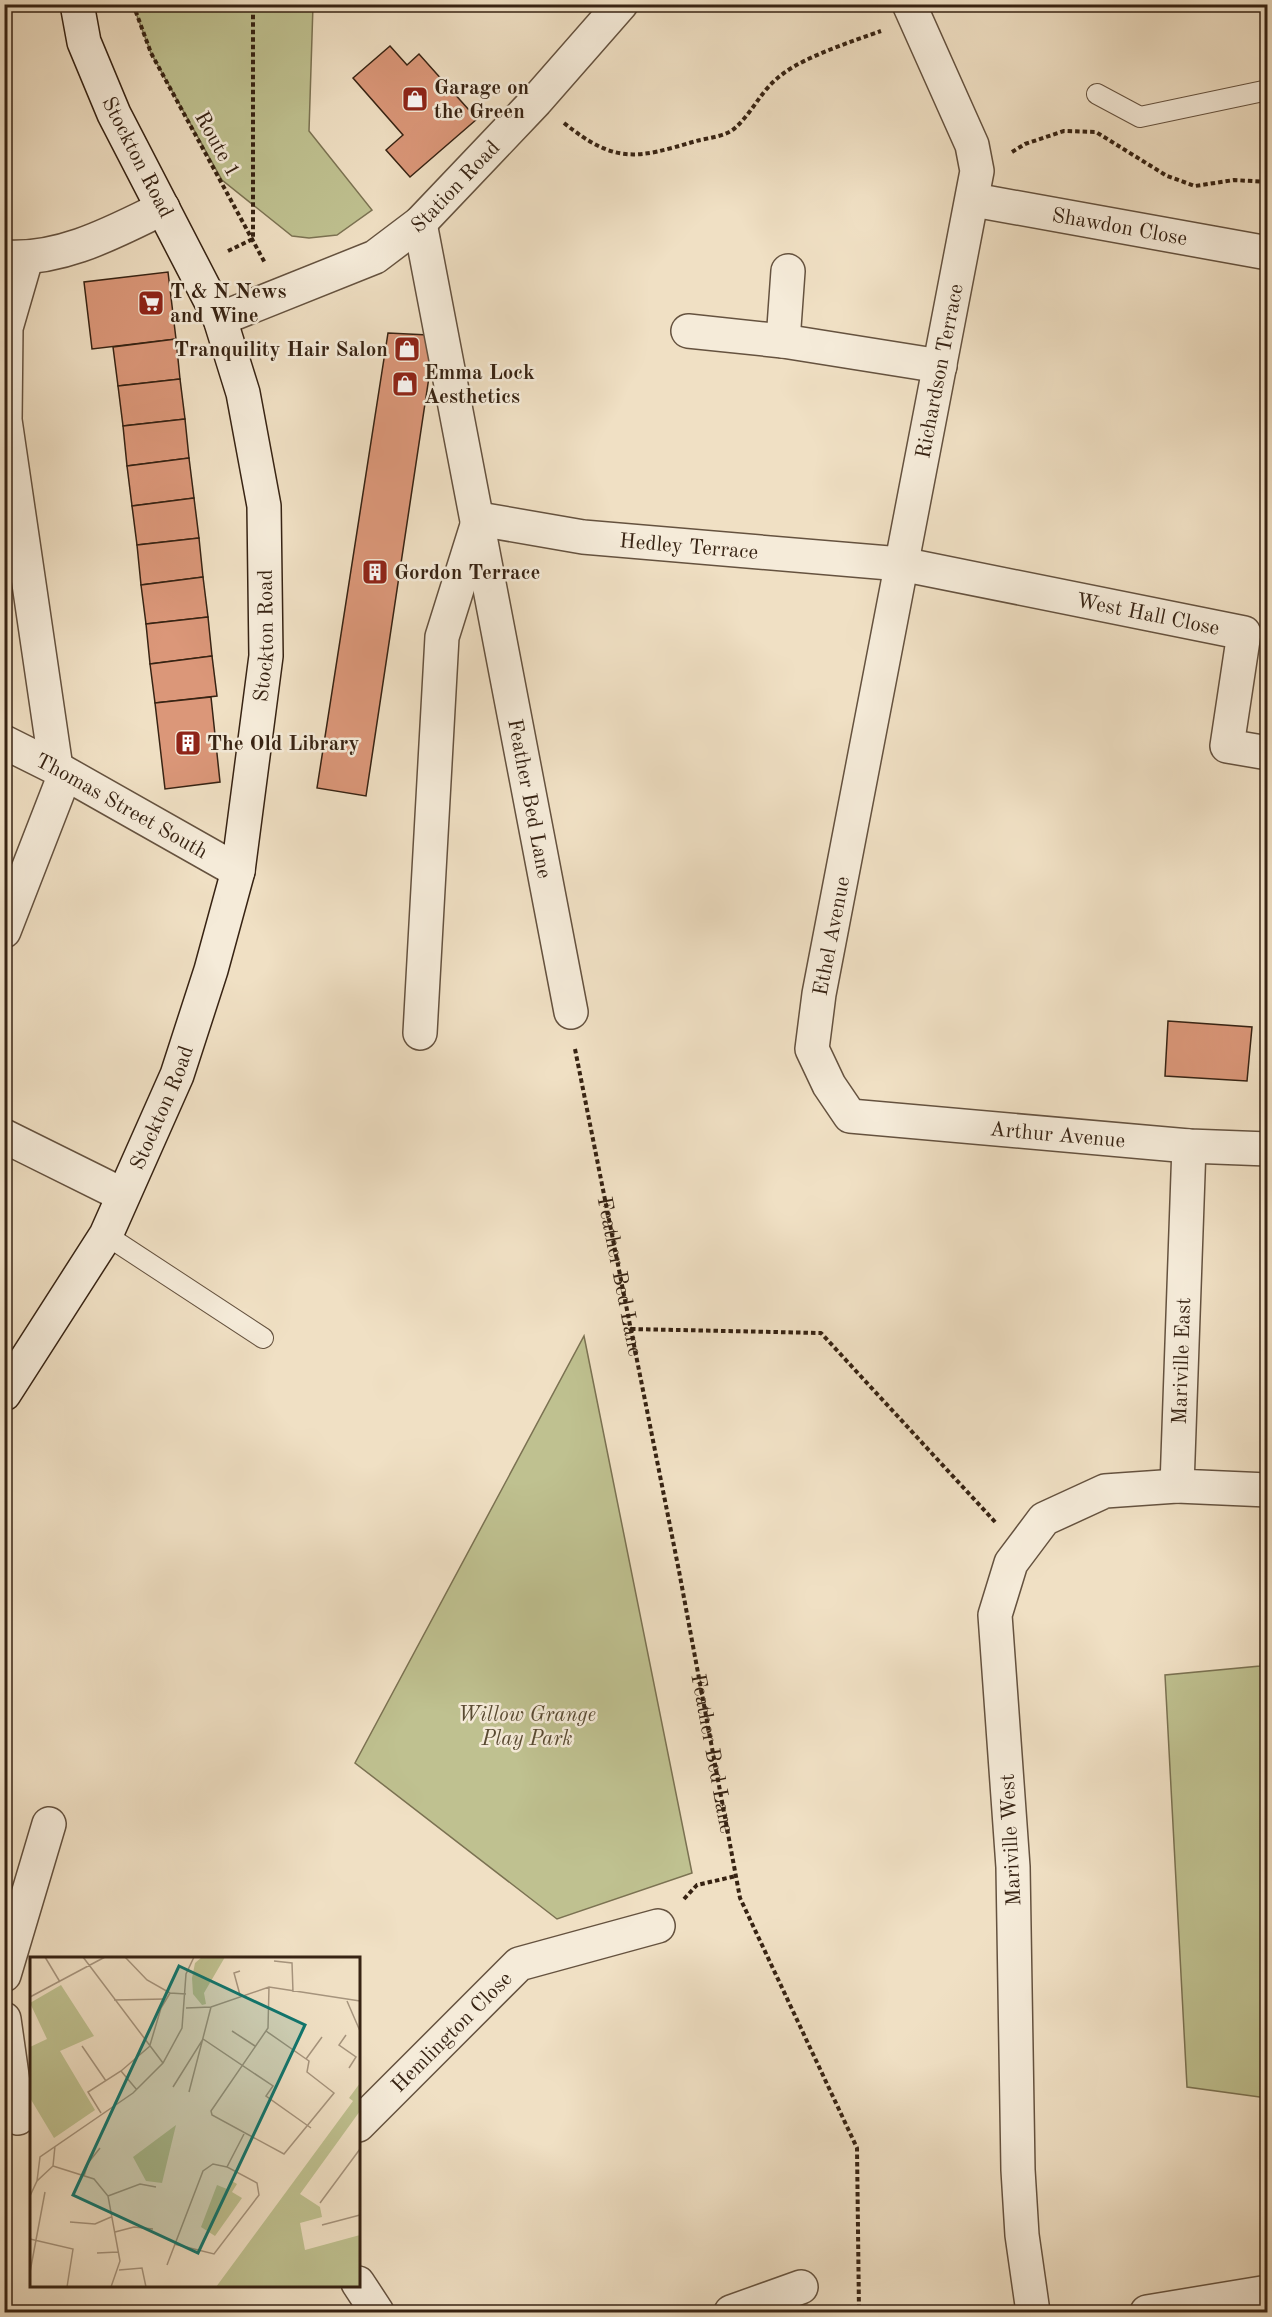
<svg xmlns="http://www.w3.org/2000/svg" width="1272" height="2317" font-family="'Old Standard TT',serif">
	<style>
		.green { fill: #bfc190; stroke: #7b7252; stroke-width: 1.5 }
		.building { fill: #db9779; stroke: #372313; stroke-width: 1.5 }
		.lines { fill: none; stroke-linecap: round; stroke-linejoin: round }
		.service-casing { stroke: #65523f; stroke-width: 22 }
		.minor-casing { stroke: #65523f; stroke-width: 36 }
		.tertiary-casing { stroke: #65523f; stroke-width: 36 }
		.secondary-casing { stroke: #372313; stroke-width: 36 }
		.path { stroke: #372313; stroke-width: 4; stroke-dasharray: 4.5 3; stroke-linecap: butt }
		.service { stroke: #f5ebd9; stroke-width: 20 }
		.minor { stroke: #f5ebd9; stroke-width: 33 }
		.tertiary { stroke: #f5ebd9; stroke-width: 33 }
		.secondary { stroke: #f5ebd9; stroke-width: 33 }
		.labels { text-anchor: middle; stroke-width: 5; stroke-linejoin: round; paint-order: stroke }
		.poi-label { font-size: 21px; font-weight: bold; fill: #372313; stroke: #f5ebd9; text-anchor: start }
		.street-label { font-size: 21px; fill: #372313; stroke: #f5ebd9 }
		.park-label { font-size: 21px; font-style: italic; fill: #594a32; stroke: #f5ebd9 }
		.inset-road { fill: none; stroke: #a6947d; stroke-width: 1.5 }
		.view { fill: #0f766e; fill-opacity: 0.15; stroke: #0f766e; stroke-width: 3 }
		.inset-edge { fill: none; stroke: #372313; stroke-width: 3 }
	</style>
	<rect width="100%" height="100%" fill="#f0e0c4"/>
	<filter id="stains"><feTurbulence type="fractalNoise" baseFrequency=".00333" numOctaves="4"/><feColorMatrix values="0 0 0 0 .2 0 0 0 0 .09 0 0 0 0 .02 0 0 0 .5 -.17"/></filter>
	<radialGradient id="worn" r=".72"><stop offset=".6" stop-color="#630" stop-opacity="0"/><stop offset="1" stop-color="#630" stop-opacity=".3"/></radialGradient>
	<!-- green -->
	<g class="green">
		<path d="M133 5H313L309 131 372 210 337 235 309 238 292 236 222 180 151 53Z"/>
		<path d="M584 1336 692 1873 557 1919 355 1763Z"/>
		<path d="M1267 1628 1268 2098H1267L1187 2087 1165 1675 1260 1666Z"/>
	</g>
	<!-- building -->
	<g class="building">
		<path d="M390 46 407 65 419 54 477 119 410 177 386 150 403 135 353 78Z"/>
		<path d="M168 272 176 339 92 349 84 282Z"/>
		<path d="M388 333 428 335 432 357 366 796 317 788Z"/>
		<path d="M176 339 180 379 118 386 113 347Z"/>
		<path d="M180 379 185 419 123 426 118 386Z"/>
		<path d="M185 419 189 458 127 466 123 426Z"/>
		<path d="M189 458 194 498 132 506 127 466Z"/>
		<path d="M194 498 199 538 137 545 132 506Z"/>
		<path d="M199 538 203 577 141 585 137 545Z"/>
		<path d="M203 577 208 617 146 624 141 585Z"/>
		<path d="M208 617 212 656 150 664 146 624Z"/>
		<path d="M212 656 217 696 155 703 150 664Z"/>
		<path d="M211 697 220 782 165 789 155 703Z"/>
		<path d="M1168 1021 1252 1027 1247 1081 1165 1076Z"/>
	</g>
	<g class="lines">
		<defs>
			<g id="service">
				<path d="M1097 94 1140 117 1268 90"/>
				<path d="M106 1235 263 1338"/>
			</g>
			<g id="minor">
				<path id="s2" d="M909 4 972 145 977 171 819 994 812 1049 829 1085 850 1116 1189 1146 1268 1149"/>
				<path id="s3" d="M974 200 1268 253"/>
				<path id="s4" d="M420 223 571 1012"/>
				<path d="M4 257C61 261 114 232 163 208"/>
				<path d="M26 259 6 328 5 420 56 768"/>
				<path d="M688 331 783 341 940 366"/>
				<path d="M783 341 788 271"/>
				<path id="s5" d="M4 742 56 768 238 871"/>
				<path d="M4 931 65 774"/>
				<path id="s6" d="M420 1033 442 637 479 519 583 537 901 564 1244 633 1227 746 1268 753"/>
				<path d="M4 1136 123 1195"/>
				<path d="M1189 1146 1177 1486 1268 1490"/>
				<path d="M4 1975 49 1824"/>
				<path d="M4 2019 18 2118"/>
				<path id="s7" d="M358 2125 519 1964 658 1926"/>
				<path d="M358 2283 377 2312"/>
				<path d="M731 2312 801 2287"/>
				<path d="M1033 2312 1022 2235 1018 2170 1013 1867 995 1615 1011 1563 1044 1519 1105 1491 1177 1486"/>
				<path d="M1147 2312 1268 2292"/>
			</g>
			<g id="tertiary">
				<path id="s8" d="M220 319 375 257 420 223 536 101 621 4"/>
			</g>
			<g id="secondary">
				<path id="s9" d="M4 1394 106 1235 177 1075 211 970 238 871 266 656 264 506 243 393 220 319 114 114 84 42 77 4"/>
			</g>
		</defs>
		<!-- service casing -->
		<use href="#service" class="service-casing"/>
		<!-- minor casing -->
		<use href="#minor" class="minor-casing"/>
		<!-- tertiary casing -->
		<use href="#tertiary" class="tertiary-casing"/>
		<!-- secondary casing -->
		<use href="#secondary" class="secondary-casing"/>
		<!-- path -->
		<g class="path">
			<path d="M133 4 151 53 265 263"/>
			<path d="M564 123C615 164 636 159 696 141 708 138 727 136 735 128 755 110 760 90 784 73 807 56 853 41 881 31"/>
			<path d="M1012 152 1025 144 1064 131 1096 132 1167 176 1195 186 1234 180 1268 182"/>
			<path d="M228 251 253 239V4"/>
			<path id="s1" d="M575 1049 679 1571 740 1898 857 2148 859 2312"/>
			<path d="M631 1329 821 1333 996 1523"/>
			<path d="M684 1899 697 1885 736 1876"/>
		</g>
		<!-- service -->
		<use href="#service" class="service"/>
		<!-- minor -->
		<use href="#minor" class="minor"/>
		<!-- tertiary -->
		<use href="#tertiary" class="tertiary"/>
		<!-- secondary -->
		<use href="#secondary" class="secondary"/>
	</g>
	<!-- icons -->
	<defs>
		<symbol id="shop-square" viewBox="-11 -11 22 22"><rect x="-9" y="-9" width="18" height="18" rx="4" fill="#8f2418" stroke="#f5ebd9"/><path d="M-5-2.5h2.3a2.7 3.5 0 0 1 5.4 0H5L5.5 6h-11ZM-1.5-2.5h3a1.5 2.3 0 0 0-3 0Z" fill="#fff"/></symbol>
		<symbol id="supermarket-square" viewBox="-11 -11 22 22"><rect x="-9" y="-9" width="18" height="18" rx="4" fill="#8f2418" stroke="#f5ebd9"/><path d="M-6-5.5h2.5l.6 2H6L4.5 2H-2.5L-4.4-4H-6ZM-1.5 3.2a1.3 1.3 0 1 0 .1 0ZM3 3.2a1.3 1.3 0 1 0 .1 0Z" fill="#fff"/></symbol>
		<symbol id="building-square" viewBox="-11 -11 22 22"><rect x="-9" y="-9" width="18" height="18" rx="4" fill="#8f2418" stroke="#f5ebd9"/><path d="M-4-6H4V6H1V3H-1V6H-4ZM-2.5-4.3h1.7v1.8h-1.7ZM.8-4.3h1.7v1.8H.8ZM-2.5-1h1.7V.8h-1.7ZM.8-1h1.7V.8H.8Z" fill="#fff"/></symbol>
	</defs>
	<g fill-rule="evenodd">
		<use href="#shop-square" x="400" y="84" width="30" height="30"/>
		<use href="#supermarket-square" x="136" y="288" width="30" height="30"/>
		<use href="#shop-square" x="392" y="334" width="30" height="30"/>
		<use href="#shop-square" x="390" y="369" width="30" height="30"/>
		<use href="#building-square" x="360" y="557" width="30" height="30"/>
		<use href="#building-square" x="173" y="728" width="30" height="30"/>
	</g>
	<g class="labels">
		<!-- poi labels -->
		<g class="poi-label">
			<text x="434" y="94">Garage on<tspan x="434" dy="24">the Green</tspan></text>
			<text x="170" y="298">T &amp; N News<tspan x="170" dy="24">and Wine</tspan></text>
			<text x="388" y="356" text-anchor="end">Tranquility Hair Salon</text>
			<text x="424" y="379">Emma Lock<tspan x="424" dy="24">Aesthetics</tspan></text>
			<text x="394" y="579">Gordon Terrace</text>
			<text x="207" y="750">The Old Library</text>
		</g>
		<!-- street labels -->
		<g class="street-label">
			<text transform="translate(218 144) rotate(61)" y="7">Route 1</text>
			<text transform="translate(138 157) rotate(63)" y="7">Stockton Road</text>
			<text dy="7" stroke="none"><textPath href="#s8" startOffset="274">Station Road</textPath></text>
			<text dy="7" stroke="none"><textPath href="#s3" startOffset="148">Shawdon Close</textPath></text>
			<text transform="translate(939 371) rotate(-79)" y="7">Richardson Terrace</text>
			<text dy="7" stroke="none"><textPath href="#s6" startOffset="732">Hedley Terrace</textPath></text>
			<text dy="7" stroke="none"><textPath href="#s6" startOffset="1197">West Hall Close</textPath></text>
			<text dy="7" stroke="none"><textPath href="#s9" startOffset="814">Stockton Road</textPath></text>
			<text dy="7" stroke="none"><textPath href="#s4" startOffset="586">Feather Bed Lane</textPath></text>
			<text dy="7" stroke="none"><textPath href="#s5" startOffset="134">Thomas Street South</textPath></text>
			<text transform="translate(831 936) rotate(-79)" y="7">Ethel Avenue</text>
			<text dy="7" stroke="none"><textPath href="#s9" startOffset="328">Stockton Road</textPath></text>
			<text dy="7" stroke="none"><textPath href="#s2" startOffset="1360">Arthur Avenue</textPath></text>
			<text dy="7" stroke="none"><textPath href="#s1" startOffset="232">Feather Bed Lane</textPath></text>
			<text transform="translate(1181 1361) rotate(-88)" y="7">Mariville East</text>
			<text dy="7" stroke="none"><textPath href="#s1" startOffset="718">Feather Bed Lane</textPath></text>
			<text transform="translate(1010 1840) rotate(-93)" y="7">Mariville West</text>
			<text dy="7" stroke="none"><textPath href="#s7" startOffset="132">Hemlington Close</textPath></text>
		</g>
		<!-- park labels -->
		<g class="park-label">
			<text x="527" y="1721">Willow Grange<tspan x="527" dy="24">Play Park</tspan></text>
		</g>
	</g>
	<!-- overview -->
	<g transform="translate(30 1957)">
		<rect width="330" height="330" fill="#f0e0c4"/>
		<path d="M172 0H195L174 36 176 47 172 48 163 37 162 21 165 6ZM31 28 64 79 30 94 65 153 24 181 0 141V90L17 82 0 46ZM330 126V154L270 237 290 250 292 260 270 266 275 293 330 278V330H186L323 144 319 141ZM146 168 132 226 116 224 103 200ZM202 224 207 227 202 235 212 241 185 279 171 270 187 228 197 232Z" fill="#bfc190"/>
		<path class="inset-road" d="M15 0 30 25M53 0 133 106M95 0 117 23 140 36 156 37M244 4 262 6 263 35M210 14 204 16 210 38M0 40 75 0M84 43 135 42M317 44 330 74M156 51 181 50 239 30 330 44M202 74 225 89M236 74 279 104 277 115 304 136 254 197 182 158 181 154 238 71 239 30M316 78 309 88 326 100 319 111M120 88 131 51 140 36M52 89 76 124M276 102 292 80M91 114 107 133M143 130 173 82 243 129 236 139 281 171M159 135 181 50M71 156 58 135 91 114 120 89M23 209 64 222 78 239 90 304 81 330M54 219 58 206 70 191M7 224 10 200 103 136 133 106 152 71 156 17 164 0M0 239 7 224 23 209 25 189M78 239 110 227 126 230M290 246 330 192M40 265 65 267 81 260M292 268 330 258M85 275 104 270 123 272M0 282 43 292 37 330M144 287 184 297 229 238 227 226 197 210 214 177M67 296 88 295M137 308 173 214 183 207 197 210M89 313 112 311 116 330M0 315 15 235"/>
		<path class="view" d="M149 9 275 68 168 296 43 238Z"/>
		<rect width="330" height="330" class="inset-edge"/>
	</g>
	<!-- margin -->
	<rect width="1272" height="2317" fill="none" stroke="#f0e0c4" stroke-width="24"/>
	<rect x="6" y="6" width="1260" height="2305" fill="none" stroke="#372313" stroke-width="3"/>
	<rect x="12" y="12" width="1248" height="2293" fill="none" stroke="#372313" stroke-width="1.5"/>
	<rect width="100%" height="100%" filter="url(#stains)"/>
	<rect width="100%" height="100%" fill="url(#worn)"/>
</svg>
